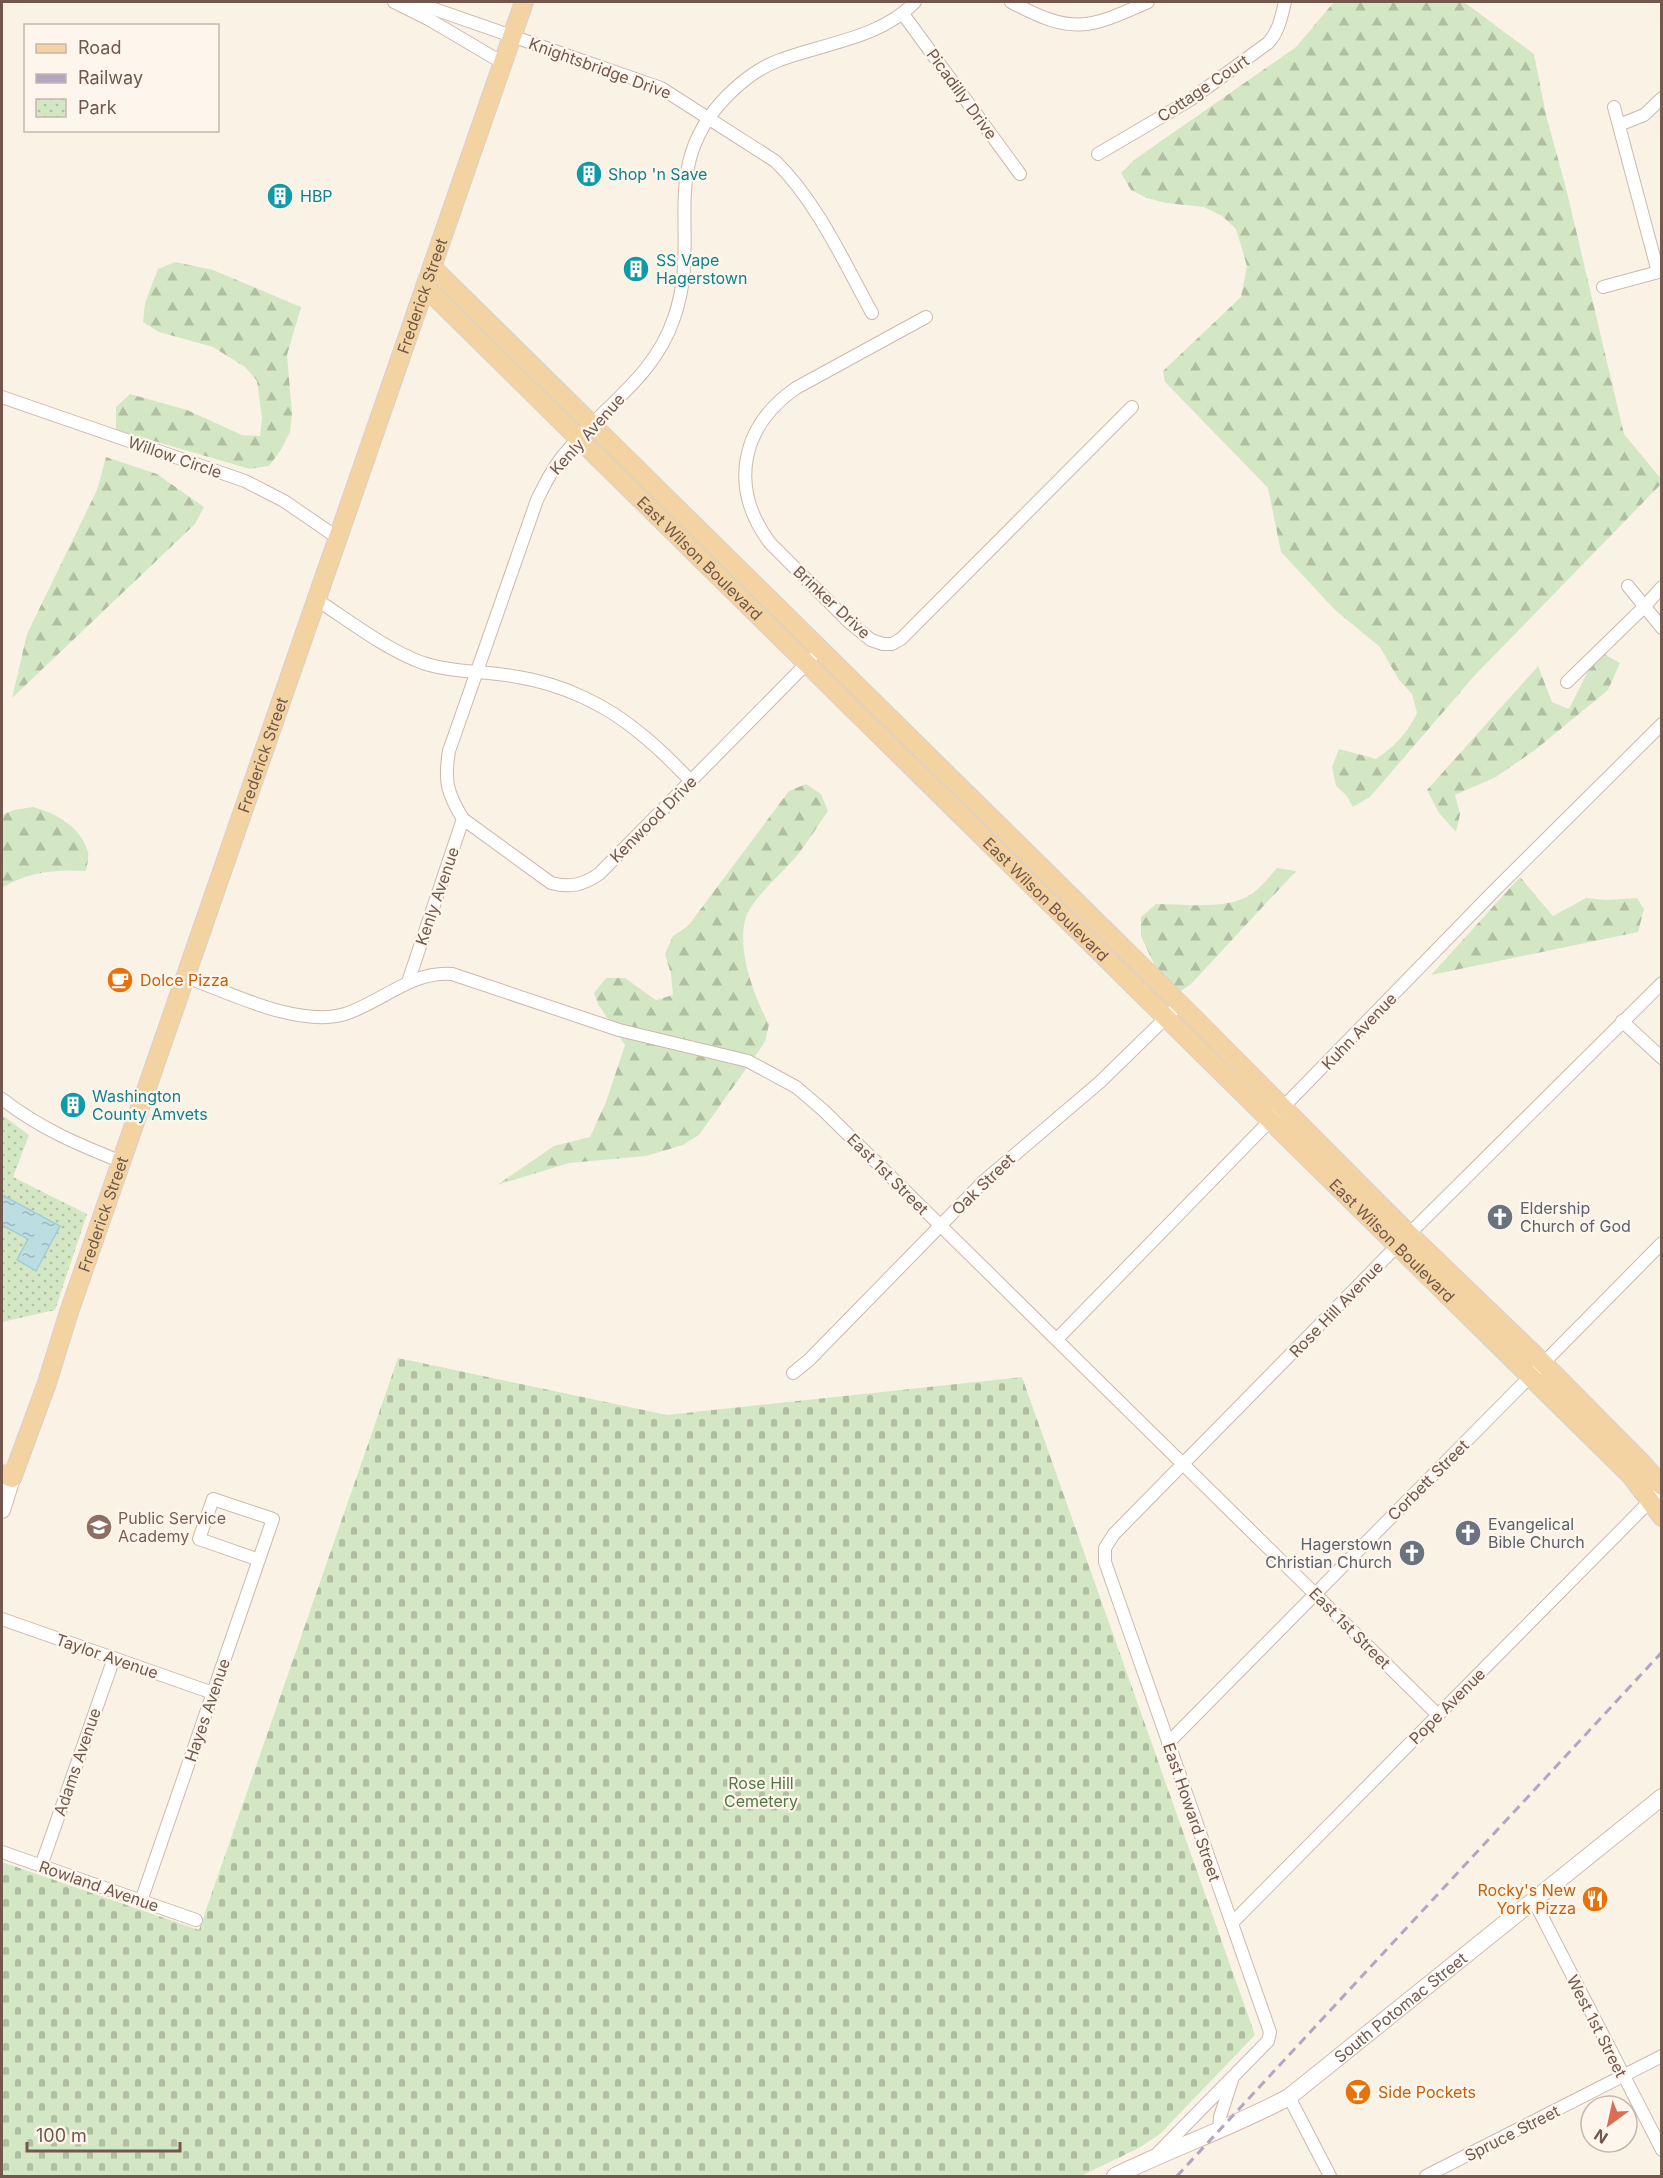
<svg xmlns="http://www.w3.org/2000/svg" width="1663" height="2178" font-family="Inter,sans-serif">
	<style>
		.forest { fill: url(#forest-firs) }
		.cemetery { fill: url(#cemetery-stones) }
		.park { fill: url(#park-dots) }
		.water { fill: url(#water-ripples); stroke: #a3ced4; stroke-width: 1.5 }
		.lines { fill: none; stroke-linecap: round; stroke-linejoin: round }
		.street-casing { stroke: #cbb9ad; stroke-width: 14 }
		.secondary-casing { stroke: #d0bbad; stroke-width: 18 }
		.primary-casing { stroke: #d8d0cd; stroke-width: 20 }
		.street { stroke: #fff; stroke-width: 12 }
		.secondary { stroke: #fff; stroke-width: 16 }
		.primary { stroke: #f4d3a3; stroke-width: 18 }
		.rail { stroke: #b4a5c3; stroke-width: 3; stroke-dasharray: 9 6; stroke-linecap: butt }
		.labels { text-anchor: middle; stroke-width: 4.5; stroke-linejoin: round; paint-order: stroke }
		.street-label { font-size: 16px; fill: #72584c; stroke: #fef6ec }
		.culture-label { font-size: 16px; fill: #0d838f; stroke: #fef6ec; text-anchor: start }
		.food-label { font-size: 16px; fill: #c56008; stroke: #fef6ec; text-anchor: start }
		.worship-label { font-size: 16px; fill: #5b616d; stroke: #fef6ec; text-anchor: start }
		.education-label { font-size: 16px; fill: #785e54; stroke: #fef6ec; text-anchor: start }
		.park-label { font-size: 16px; fill: #557745; stroke: #fef6ec }
	</style>
	<defs>
		<pattern id="forest-firs" width="22" height="20" patternUnits="userSpaceOnUse" patternTransform="scale(1.5)"><rect width="22" height="20" fill="#d4e7c5"/><path d="M5 1l3.5 6h-7zM16 11l3.5 6h-7z" fill="#b0bea2"/></pattern>
		<pattern id="cemetery-stones" width="16" height="16" patternUnits="userSpaceOnUse" patternTransform="scale(1.5)"><rect width="16" height="16" fill="#d4e7c5"/><path d="M2 7V4a2 2 0 0 1 4 0v3zM10 15v-3a2 2 0 0 1 4 0v3z" fill="#b0bea2"/></pattern>
		<pattern id="park-dots" width="8" height="8" patternUnits="userSpaceOnUse" patternTransform="scale(1.5)"><rect width="8" height="8" fill="#d4e7c5"/><path d="M2 2h.1M6 6h.1" fill="none" stroke="#b0bea2" stroke-width="1.8" stroke-linecap="round"/></pattern>
		<pattern id="water-ripples" width="26" height="14" patternUnits="userSpaceOnUse" patternTransform="scale(1.5)"><rect width="26" height="14" fill="#bcdee3"/><path d="M2 4q2-2 4 0t4 0M15 11q2-2 4 0t4 0" fill="none" stroke="#9db7ba"/></pattern>
	</defs>
	<rect width="100%" height="100%" fill="#fbf2e6"/>
	<!-- forest -->
	<g class="forest">
		<path d="M1334 2H1464L1534 54 1546 115 1566 188 1624 434 1662 480 1661 484 1475 675 1370 797 1353 807 1346 795 1336 786 1332 767 1339 749 1376 759C1396 745 1406 735 1417 713L1412 694 1399 680 1380 647 1335 610 1281 552 1268 488 1165 382 1163 371 1241 297 1247 266 1236 229 1222 216 1204 207 1166 203 1147 198 1131 190 1121 173 1134 160 1296 47Z"/>
		<path d="M175 262 213 270 301 307 287 355 292 413 290 432 280 451 269 466 250 469 116 430V407L130 394 187 410 242 435 260 436 262 418 257 381 245 367 213 347 159 332 143 322 145 303 158 269Z"/>
		<path d="M106 457 157 474 204 507 195 524 12 698 27 634 97 490Z"/>
		<path d="M1604 654 1620 663 1608 690 1535 750 1496 777 1455 795 1460 814 1456 832 1439 813 1427 790 1538 666 1552 702 1569 709 1590 667Z"/>
		<path d="M806 784 821 794 828 811C818 825 809 840 799 853 786 870 753 897 746 917 736 948 754 997 769 1024L765 1042 699 1135 683 1145 646 1156 569 1163 497 1185 554 1146 590 1137 606 1102 625 1045 598 1004 594 993 606 978H625L656 1000 673 995 671 974 665 954 673 936 688 926 789 791Z"/>
		<path d="M33 807C56 813 81 827 88 852 89 857 87 866 86 871 57 869 26 872 2 888V815L14 810Z"/>
		<path d="M1277 868 1296 871 1192 983 1177 994 1154 964 1141 936V917L1156 904C1182 904 1227 910 1250 895 1260 889 1269 877 1277 868Z"/>
		<path d="M1520 877 1553 916 1586 898 1606 900 1637 898 1644 909 1638 932 1431 975Z"/>
	</g>
	<!-- cemetery -->
	<path class="cemetery" d="M398 1358 667 1415 1022 1377 1255 2035 1160 2134 1139 2148 1081 2176H2V1862L199 1930Z"/>
	<!-- park -->
	<path class="park" d="M2 1115 29 1135 13 1177 87 1214 55 1310 2 1322Z"/>
	<!-- water -->
	<path class="water" d="M2 1195 60 1226 36 1271 17 1260 28 1239 2 1225Z"/>
	<g class="lines">
		<defs>
			<g id="street">
				<path d="M394 2 430 20 503 63"/>
				<path d="M414 2 661 88 775 161C816 200 845 264 872 313"/>
				<path d="M1011 2C1073 35 1087 29 1148 2"/>
				<path d="M903 14 1020 174"/>
				<path d="M1614 107 1658 272"/>
				<path d="M1619 125 1644 115 1662 98"/>
				<path d="M1098 154 1190 100 1268 43C1279 31 1281 18 1285 2"/>
				<path d="M1603 287 1662 271"/>
				<path d="M926 317 796 388C740 427 729 488 770 543L849 622 871 640 883 644H892L901 639 1132 407"/>
				<path d="M2 397 245 481 284 501 338 538"/>
				<path d="M1628 586 1662 628"/>
				<path d="M317 600C351 622 385 649 423 663 454 673 487 671 518 677 562 684 607 705 641 734 659 748 675 765 691 781"/>
				<path d="M1567 682 1644 607 1662 587"/>
				<path d="M463 819 551 883C570 888 583 885 599 874L811 659"/>
				<path d="M186 977C230 993 299 1028 345 1014 382 1002 411 971 452 974L619 1030 748 1061 796 1087 823 1110 1438 1715"/>
				<path d="M408 982 463 819C447 793 444 781 449 751L537 500C544 486 550 473 559 461 597 410 653 381 674 318 703 237 655 168 728 95 742 81 760 67 780 60 825 43 881 38 915 2"/>
				<path d="M1622 1021 1662 1058"/>
				<path d="M2 1099C41 1129 77 1144 122 1162"/>
				<path d="M1057 1339 1494 891 1662 724"/>
				<path d="M793 1373 809 1360 985 1180 1100 1082 1180 1004"/>
				<path d="M2 1619 213 1693"/>
				<path d="M1168 1743 1662 1243"/>
				<path d="M2 1852 196 1920"/>
				<path d="M41 1866 114 1658"/>
				<path d="M141 1901C185 1773 229 1646 273 1519L213 1499 199 1539 259 1560"/>
				<path d="M1534 1901 1662 2150"/>
				<path d="M1232 1923 1655 1496"/>
				<path d="M1289 2097 1330 2176"/>
				<path d="M1219 2131 1220 2117 1232 2080"/>
				<path d="M1158 2153 1268 2041 1270 2032 1105 1562V1548L1114 1534 1397 1246 1662 983"/>
				<path d="M1426 2176 1662 2056"/>
			</g>
			<g id="secondary">
				<path d="M2 1510 12 1478"/>
				<path id="s1" d="M1115 2176C1172 2148 1233 2127 1289 2097L1662 1797"/>
			</g>
			<g id="primary">
				<path d="M432 267 1180 1004 1409 1234 1543 1363 1642 1463 1662 1486"/>
				<path id="s2" d="M425 287 1631 1476 1662 1517"/>
				<path id="s3" d="M2 1474 12 1478 47 1383 69 1312 524 2"/>
			</g>
		</defs>
		<!-- street casing -->
		<use href="#street" class="street-casing"/>
		<!-- secondary casing -->
		<use href="#secondary" class="secondary-casing"/>
		<!-- primary casing -->
		<use href="#primary" class="primary-casing"/>
		<!-- street -->
		<use href="#street" class="street"/>
		<!-- secondary -->
		<use href="#secondary" class="secondary"/>
		<!-- primary -->
		<use href="#primary" class="primary"/>
		<!-- rail -->
		<path class="rail" d="M1177 2176 1662 1652"/>
	</g>
	<!-- icons -->
	<defs>
		<symbol id="building-disc" viewBox="-11 -11 22 22"><circle r="9.5" fill="#0f9aa8" stroke="#fef6ec"/><path d="M-4-6H4V6H1V3H-1V6H-4ZM-2.5-4.3h1.7v1.8h-1.7ZM.8-4.3h1.7v1.8H.8ZM-2.5-1h1.7V.8h-1.7ZM.8-1h1.7V.8H.8Z" fill="#fff"/></symbol>
		<symbol id="cafe-disc" viewBox="-11 -11 22 22"><circle r="9.5" fill="#e8710a" stroke="#fef6ec"/><path d="M-5.5-4.5H6V0H3Q3 3.5 0 3.5H-2.5Q-5.5 3.5-5.5 0ZM3-3.2v2h1.7v-2ZM-6 4.5H4V6H-6Z" fill="#fff"/></symbol>
		<symbol id="church-disc" viewBox="-11 -11 22 22"><circle r="9.5" fill="#6b7280" stroke="#fef6ec"/><path d="M-1.2-6h2.4v3.5h3.3v2.4h-3.3V6h-2.4V-.1h-3.3v-2.4h3.3Z" fill="#fff"/></symbol>
		<symbol id="school-disc" viewBox="-11 -11 22 22"><circle r="9.5" fill="#8d6e63" stroke="#fef6ec"/><path d="M0-5L7-2L0 1L-7-2ZM-4 1L0 2.5L4 1V4Q0 6-4 4Z" fill="#fff"/></symbol>
		<symbol id="restaurant-disc" viewBox="-11 -11 22 22"><circle r="9.5" fill="#e8710a" stroke="#fef6ec"/><path d="M-5-6h1v4h1v-4h1v4h1v-4h1v5L-1.5 .5V6h-2V.5L-5-1ZM5-6V6H3V1.5H1.5Q1.5-4 5-6Z" fill="#fff"/></symbol>
		<symbol id="bar-disc" viewBox="-11 -11 22 22"><circle r="9.5" fill="#e8710a" stroke="#fef6ec"/><path d="M-6-5H6L.8 .8V4.5H3.5V6h-7V4.5H-.8V.8Z" fill="#fff"/></symbol>
	</defs>
	<g fill-rule="evenodd">
		<use href="#building-disc" x="574" y="159" width="30" height="30"/>
		<use href="#building-disc" x="265" y="181" width="30" height="30"/>
		<use href="#building-disc" x="621" y="254" width="30" height="30"/>
		<use href="#cafe-disc" x="105" y="965" width="30" height="30"/>
		<use href="#building-disc" x="58" y="1090" width="30" height="30"/>
		<use href="#church-disc" x="1485" y="1202" width="30" height="30"/>
		<use href="#school-disc" x="84" y="1512" width="30" height="30"/>
		<use href="#church-disc" x="1453" y="1518" width="30" height="30"/>
		<use href="#church-disc" x="1397" y="1538" width="30" height="30"/>
		<use href="#restaurant-disc" x="1580" y="1884" width="30" height="30"/>
		<use href="#bar-disc" x="1343" y="2077" width="30" height="30"/>
	</g>
	<g class="labels">
		<!-- street labels -->
		<g class="street-label">
			<text transform="translate(600 68) rotate(20)" y="6">Knightsbridge Drive</text>
			<text transform="translate(1203 88) rotate(-34)" y="6">Cottage Court</text>
			<text transform="translate(962 94) rotate(54)" y="6">Picadilly Drive</text>
			<text dy="6" stroke="none"><textPath href="#s3" startOffset="1262">Frederick Street</textPath></text>
			<text transform="translate(587 434) rotate(-48)" y="6">Kenly Avenue</text>
			<text transform="translate(175 457) rotate(19)" y="6">Willow Circle</text>
			<text dy="6" stroke="none"><textPath href="#s2" startOffset="386">East Wilson Boulevard</textPath></text>
			<text transform="translate(832 602) rotate(43)" y="6">Brinker Drive</text>
			<text dy="6" stroke="none"><textPath href="#s3" startOffset="776">Frederick Street</textPath></text>
			<text transform="translate(653 819) rotate(-45)" y="6">Kenwood Drive</text>
			<text transform="translate(437 896) rotate(-71)" y="6">Kenly Avenue</text>
			<text dy="6" stroke="none"><textPath href="#s2" startOffset="872">East Wilson Boulevard</textPath></text>
			<text transform="translate(1359 1031) rotate(-46)" y="6">Kuhn Avenue</text>
			<text transform="translate(888 1174) rotate(45)" y="6">East 1st Street</text>
			<text transform="translate(983 1184) rotate(-44)" y="6">Oak Street</text>
			<text dy="6" stroke="none"><textPath href="#s3" startOffset="290">Frederick Street</textPath></text>
			<text dy="6" stroke="none"><textPath href="#s2" startOffset="1358">East Wilson Boulevard</textPath></text>
			<text transform="translate(1336 1309) rotate(-46)" y="6">Rose Hill Avenue</text>
			<text transform="translate(1428 1480) rotate(-45)" y="6">Corbett Street</text>
			<text transform="translate(1350 1628) rotate(45)" y="6">East 1st Street</text>
			<text transform="translate(107 1656) rotate(19)" y="6">Taylor Avenue</text>
			<text transform="translate(1447 1706) rotate(-45)" y="6">Pope Avenue</text>
			<text transform="translate(207 1710) rotate(-71)" y="6">Hayes Avenue</text>
			<text transform="translate(77 1762) rotate(-71)" y="6">Adams Avenue</text>
			<text transform="translate(1192 1812) rotate(71)" y="6">East Howard Street</text>
			<text transform="translate(99 1886) rotate(19)" y="6">Rowland Avenue</text>
			<text dy="6" stroke="none"><textPath href="#s1" startOffset="334">South Potomac Street</textPath></text>
			<text transform="translate(1597 2026) rotate(63)" y="6">West 1st Street</text>
			<text transform="translate(1512 2133) rotate(-27)" y="6">Spruce Street</text>
		</g>
		<!-- culture labels -->
		<g class="culture-label">
			<text x="608" y="180">Shop 'n Save</text>
			<text x="300" y="202">HBP</text>
			<text x="656" y="266">SS Vape<tspan x="656" dy="18">Hagerstown</tspan></text>
			<text x="92" y="1102">Washington<tspan x="92" dy="18">County Amvets</tspan></text>
		</g>
		<!-- food labels -->
		<g class="food-label">
			<text x="140" y="986">Dolce Pizza</text>
			<text x="1576" y="1896" text-anchor="end">Rocky's New<tspan x="1576" dy="18">York Pizza</tspan></text>
			<text x="1378" y="2098">Side Pockets</text>
		</g>
		<!-- worship labels -->
		<g class="worship-label">
			<text x="1520" y="1214">Eldership<tspan x="1520" dy="18">Church of God</tspan></text>
			<text x="1488" y="1530">Evangelical<tspan x="1488" dy="18">Bible Church</tspan></text>
			<text x="1392" y="1550" text-anchor="end">Hagerstown<tspan x="1392" dy="18">Christian Church</tspan></text>
		</g>
		<!-- education labels -->
		<g class="education-label">
			<text x="118" y="1524">Public Service<tspan x="118" dy="18">Academy</tspan></text>
		</g>
		<!-- park labels -->
		<g class="park-label">
			<text x="761" y="1789">Rose Hill<tspan x="761" dy="18">Cemetery</tspan></text>
		</g>
	</g>
	<!-- border -->
	<rect width="1663" height="2178" fill="none" stroke="#72584c" stroke-width="6"/>
	<!-- legend -->
	<rect x="24" y="24" width="195" height="108" fill="#fef6ec" stroke="#c6b7ac" stroke-width="1.5"/>
	<rect x="36" y="44" width="30" height="9" fill="#f4d3a3" stroke="#c6b7ac" stroke-width="1.5"/>
	<text x="78" y="54" font-size="18" fill="#72584c">Road</text>
	<rect x="36" y="74" width="30" height="9" fill="#b4a5c3" stroke="#c6b7ac" stroke-width="1.5"/>
	<text x="78" y="84" font-size="18" fill="#72584c">Railway</text>
	<rect x="36" y="99" width="30" height="18" fill="url(#park-dots)" stroke="#c6b7ac" stroke-width="1.5"/>
	<text x="78" y="114" font-size="18" fill="#72584c">Park</text>
	<!-- north arrow -->
	<g transform="translate(1609 2124) rotate(213)"><circle r="28" fill="#fef6ec" stroke="#c6b7ac" stroke-width="1.5"/>
	<path d="M0-4.5L10 22L0 15L-10 22Z" fill="#db6d54"/>
	<text y="-9" font-size="16" font-weight="bold" text-anchor="middle" fill="#72584c">N</text>
	</g>
	<!-- scale -->
	<path d="M27 2142v9h153v-9" fill="none" stroke="#72584c" stroke-width="3"/>
	<text x="36" y="2142" font-size="18" fill="#72584c" stroke="#fef6ec" stroke-width="4.5" paint-order="stroke">100 m</text>
</svg>
